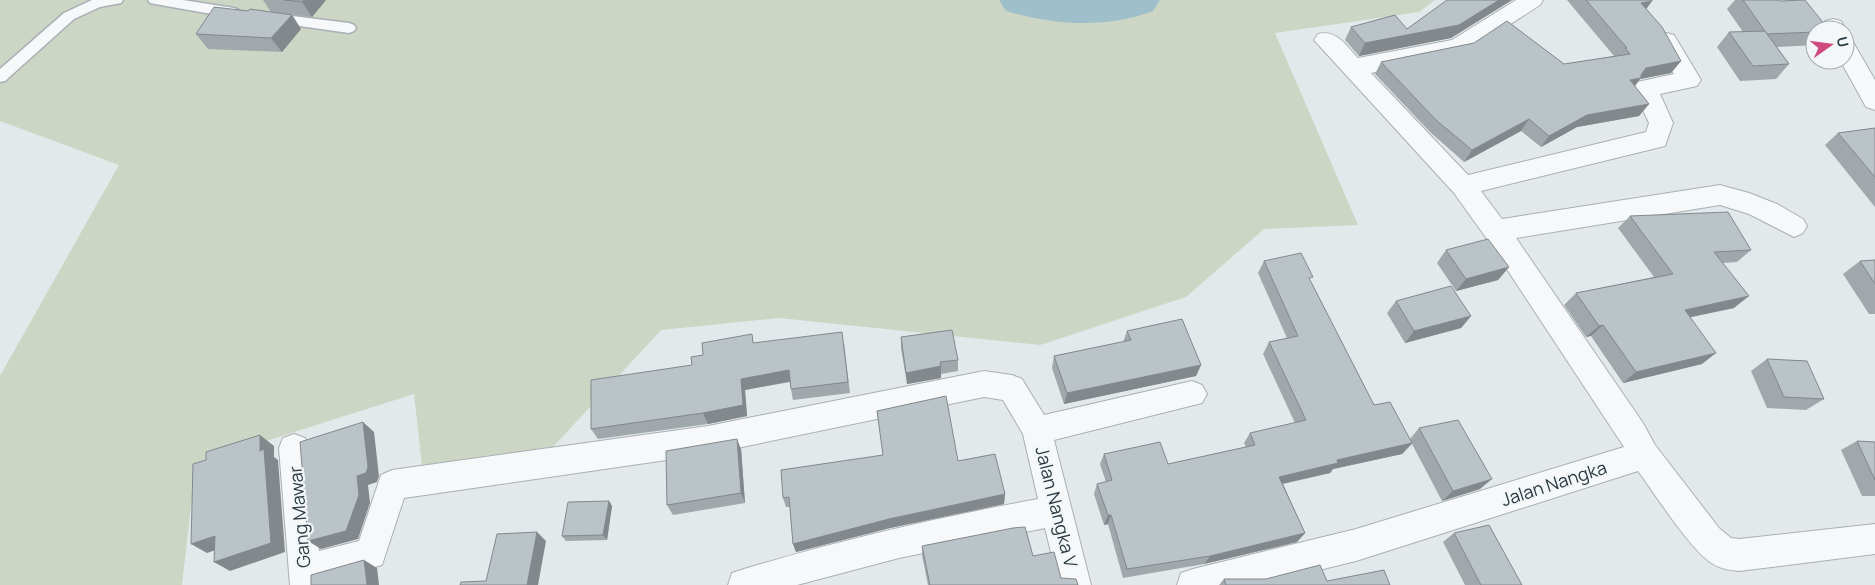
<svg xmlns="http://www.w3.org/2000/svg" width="1875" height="585" font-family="Manrope,sans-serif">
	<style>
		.green { fill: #cdd5c4 }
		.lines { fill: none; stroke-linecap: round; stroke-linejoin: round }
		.river { fill: #9fbfcb; fill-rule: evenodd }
		.service-casing { stroke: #a8b0b5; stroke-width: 3 }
		.minor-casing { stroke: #a8b0b5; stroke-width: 2 }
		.service { fill: #f6f8f9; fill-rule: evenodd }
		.minor { fill: #f6f8f9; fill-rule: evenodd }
		.wall { fill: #a0a8ac }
		.shaded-wall { fill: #82888c }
		.building { fill: #bac3c8; stroke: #82888c }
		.labels { text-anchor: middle; stroke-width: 4.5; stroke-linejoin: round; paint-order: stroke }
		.street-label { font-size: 18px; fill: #2b3a43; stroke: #f3f7f8 }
	</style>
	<rect width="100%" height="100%" fill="#e3e8eb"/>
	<!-- green -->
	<path class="green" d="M0 0H1435L1419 12 1275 33 1358 225 1264 229 1186 297 1040 345 779 318 661 330 542 459 423 475 414 394 196 463 182 585H0V376L119 165 0 121Z"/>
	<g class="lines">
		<!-- river -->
		<path class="river" d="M999 0H1160L1153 11C1105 29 1055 25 1006 11Z"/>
		<defs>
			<g id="service">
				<path d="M92 0H123L121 3 100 7 74 19 5 81 0 82V69L64 13Z"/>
				<path d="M148 0H183L234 8 239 10 241 13 239 16 234 18 155 4 150 3Z"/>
				<path d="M276 14 349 23 354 25 356 28 354 31 349 33 271 22 269 19 271 16Z"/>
			</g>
			<g id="minor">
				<path d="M1516 0H1543L1540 5 1466 53 1371 73 1468 175 1646 132 1649 123 1633 88 1637 82 1674 74 1654 41 1658 35 1666 33 1674 35 1701 80 1697 86 1660 94 1673 123 1665 146 1481 191 1502 219 1720 185 1749 193 1777 204 1803 219 1807 226 1803 233 1794 237 1749 214 1720 205 1516 238 1643 423 1655 445 1719 528 1731 538 1739 539 1875 524V554L1739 571C1730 570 1721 569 1713 564 1691 551 1655 494 1638 471L1356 561 1258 585H1177L1181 573 1193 569 1356 529 1624 447 1487 239 1454 193 1314 40 1318 34C1337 29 1346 46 1358 58L1452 40Z"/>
				<path d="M1833 19 1841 21 1846 30 1845 32V30H1823L1822 27 1825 21Z"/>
				<path d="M1845 40 1853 42 1875 80V110L1866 107 1840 60H1845Z"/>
				<path d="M984 371 1012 375 1022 379 1044 415 1192 381 1202 385 1207 394 1202 403 1054 440 1091 585H1059L1045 528 899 558 797 585H728L732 573 744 569C841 540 939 517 1038 499L1023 434 1003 400 984 397 708 454 404 498 382 565 322 582V585H290L279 448 283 438 294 434 305 438 309 448 319 551 359 541 381 475 392 470 708 426Z"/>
			</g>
		</defs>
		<!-- service casing -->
		<use href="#service" class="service-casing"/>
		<!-- minor casing -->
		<use href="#minor" class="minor-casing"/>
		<!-- service -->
		<use href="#service" class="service"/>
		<!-- minor -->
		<use href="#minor" class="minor"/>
	</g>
	<!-- wall -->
	<g class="wall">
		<path d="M263 0H326L312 17 271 12Z"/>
		<path d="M1447 0H1512L1451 38 1359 56 1345 40 1351 27 1407 29Z"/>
		<path d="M1567 0H1652V1L1646 9 1681 61 1671 73 1640 79 1635 86 1649 104 1639 116 1577 127 1541 147 1521 131 1464 162 1430 132 1375 74 1381 62 1564 64 1614 56Z"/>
		<path d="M1735 0H1778L1815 30V45L1777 47 1789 64 1776 79 1740 81 1717 47 1729 32H1743L1727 9Z"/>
		<path d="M248 11 292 15 301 29 282 52 208 49 196 34Z"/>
		<path d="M1875 128V207L1825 145 1838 133Z"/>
		<path d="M1630 216 1751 250 1737 262 1723 263 1734 308 1691 317 1702 364 1623 383 1591 336 1586 337 1564 305 1576 293 1654 277 1618 228Z"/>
		<path d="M1446 250 1509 267 1498 280 1456 291 1437 263Z"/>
		<path d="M1875 260V314H1869L1843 274 1860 261Z"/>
		<path d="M1264 261 1310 281 1374 405 1410 439 1419 428 1480 489 1442 501 1412 444 1402 454 1333 469 1330 473 1283 484 1305 533 1297 542 1204 564 1123 578 1108 524 1104 525 1094 494 1097 484 1106 482 1100 464 1104 454 1168 464 1246 447 1244 443 1250 433 1295 423 1263 354 1269 342 1287 338 1258 273Z"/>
		<path d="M1396 301 1471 316 1461 328 1405 343 1387 313Z"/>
		<path d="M1127 331 1201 365 1196 376 1064 404 1052 368 1054 356 1123 342Z"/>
		<path d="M901 337 958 360V371L941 374V378L907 384 901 348Z"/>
		<path d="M754 343H844L850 393 793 400 791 389 790 382 745 390 747 416 708 424 598 439 591 429 692 365 703 355Z"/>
		<path d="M1767 359 1824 399 1806 410 1767 408 1751 371Z"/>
		<path d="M877 411 958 461 1005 494 1004 504 890 528 796 552 793 544 790 507H786L783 498 883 455Z"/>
		<path d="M1857 441 1875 442V496H1862L1841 450Z"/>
		<path d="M741 449 745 503 673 515 667 505Z"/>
		<path d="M609 501 612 506 607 540 566 541 562 536Z"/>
		<path d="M1454 533 1522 585H1465L1443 542Z"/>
		<path d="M922 546 1033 556 1061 578 1078 585H928L922 555Z"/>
		<path d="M1224 579 1327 581 1390 585H1219Z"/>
	</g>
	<!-- shaded-wall -->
	<g class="shaded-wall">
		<path d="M304 0H326L312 17 302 2Z"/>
		<path d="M1499 0H1512L1451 38 1359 56 1365 43Z"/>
		<path d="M1652 1 1643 13 1641 3Z"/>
		<path d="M292 15 301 29 282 52 271 38Z"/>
		<path d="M1681 61 1671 73 1640 79 1632 90 1630 80 1646 68Z"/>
		<path d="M1649 104 1639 116 1577 127 1541 147 1549 136 1587 115Z"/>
		<path d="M1529 119 1521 131 1464 162 1472 150Z"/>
		<path d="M1509 267 1498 280 1456 291 1466 279Z"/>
		<path d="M1749 296 1734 308 1672 321 1685 310Z"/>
		<path d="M1471 316 1461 328 1405 343 1414 331Z"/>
		<path d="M1603 325 1591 336 1586 337 1599 326Z"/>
		<path d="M1716 353 1702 364 1623 383 1636 372Z"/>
		<path d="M1201 365 1196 376 1064 404 1067 393Z"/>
		<path d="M941 366V378L907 384 906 373Z"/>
		<path d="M789 370 792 381 745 390 747 416 708 424 703 413 741 379Z"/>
		<path d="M363 422 374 432 379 476 377 482 368 485 370 503 358 539 321 549 308 541 357 476Z"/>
		<path d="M260 435 274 446V457L278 460 285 552 230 571 214 562Z"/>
		<path d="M737 439 741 449 745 503 741 493Z"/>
		<path d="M1412 443 1402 454 1333 469 1330 473 1272 486 1279 477 1337 460Z"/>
		<path d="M1492 479 1480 489 1442 501 1453 491Z"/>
		<path d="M1005 494 1004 504 890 528 796 552 793 544 889 519Z"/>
		<path d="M609 501 612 506 607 540 603 535Z"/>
		<path d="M1108 515H1111L1108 524 1104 525Z"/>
		<path d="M537 532 546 541 538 585H527Z"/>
		<path d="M1305 533 1297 542 1204 564 1210 556Z"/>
		<path d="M215 536 230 545 207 553 191 544Z"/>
		<path d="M364 560 377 568 379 585H367Z"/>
	</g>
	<!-- building -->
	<g class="building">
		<path d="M284 0H304L302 2Z"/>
		<path d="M1447 0H1499L1459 25 1365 43 1351 27 1395 15 1407 29Z"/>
		<path d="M1586 0H1652V1L1641 3 1662 27 1681 61 1646 68 1641 75V78L1630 80 1649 104 1587 115 1549 136 1529 119 1472 150 1437 121 1381 62 1474 43 1507 21 1564 64 1630 54 1625 48H1627Z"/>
		<path d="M1743 0H1778L1779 1 1805 0 1829 30H1815V32L1767 34Z"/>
		<path d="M214 7 248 11 250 9 292 15 271 38 196 34Z"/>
		<path d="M1765 31 1789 64 1753 66 1729 32Z"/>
		<path d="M1875 128V177L1838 133Z"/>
		<path d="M1728 212 1751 250 1714 252 1749 296 1685 310 1716 353 1636 372 1603 325 1599 326 1576 293 1673 274 1630 216Z"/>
		<path d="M1488 239 1509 267 1466 279 1446 250Z"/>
		<path d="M1301 253 1313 277 1309 278 1374 405 1390 402 1412 443 1337 460 1338 463 1279 477 1305 533 1210 556 1127 569 1111 515H1108L1097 484 1112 480 1104 454 1160 442 1168 464 1255 445 1250 433 1306 420 1269 342 1298 336 1264 261Z"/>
		<path d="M1875 260V284L1860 261Z"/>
		<path d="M1451 286 1471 316 1414 331 1396 301Z"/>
		<path d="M1182 319 1201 365 1067 393 1054 356 1131 340 1127 331Z"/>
		<path d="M952 330 958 360 940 362 941 366 906 373 901 337Z"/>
		<path d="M842 332 848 382 791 389 789 370 741 379 743 405 703 413 591 429V380L692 365 691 357 703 355 702 343 752 334 753 343Z"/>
		<path d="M1767 359 1807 361 1824 399 1784 397Z"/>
		<path d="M946 396 958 461 995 454 1005 494 889 519 793 544 789 497 783 498 781 470 883 455 877 411Z"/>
		<path d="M1458 420 1492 479 1453 491 1419 428Z"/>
		<path d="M363 422 368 467 366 473 357 476 359 495 346 531 308 541 300 442Z"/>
		<path d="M260 435V451L264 449 271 543 214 562 215 536 191 544 193 464 206 460V452Z"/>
		<path d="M737 439 741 493 667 505 666 451Z"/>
		<path d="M1857 441 1875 442V480Z"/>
		<path d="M609 501 603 535 562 536 568 502Z"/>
		<path d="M1489 525 1522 585H1481L1454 533Z"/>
		<path d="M1025 527 1033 556 1054 552 1061 578 1076 579 1078 585H930L922 546 1013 528Z"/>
		<path d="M537 532 527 585H460L461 582 486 581 497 534Z"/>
		<path d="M364 560 367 585H311V575Z"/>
		<path d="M1320 565 1327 581 1384 570 1390 585H1226L1224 579H1266Z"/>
	</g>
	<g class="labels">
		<!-- street labels -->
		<g class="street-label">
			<text transform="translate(1554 484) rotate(-18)" y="6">Jalan Nangka</text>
			<text transform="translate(1056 507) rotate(76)" y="6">Jalan Nangka V</text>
			<text transform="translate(300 517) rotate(-95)" y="6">Gang Mawar</text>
		</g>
	</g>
	<!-- north arrow -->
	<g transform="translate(1830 45) rotate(76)"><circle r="24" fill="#f3f7f8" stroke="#a3abb0"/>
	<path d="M0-4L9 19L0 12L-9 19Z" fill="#ce4a7e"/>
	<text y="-8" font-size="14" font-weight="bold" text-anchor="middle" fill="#2b3a43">U</text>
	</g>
</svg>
